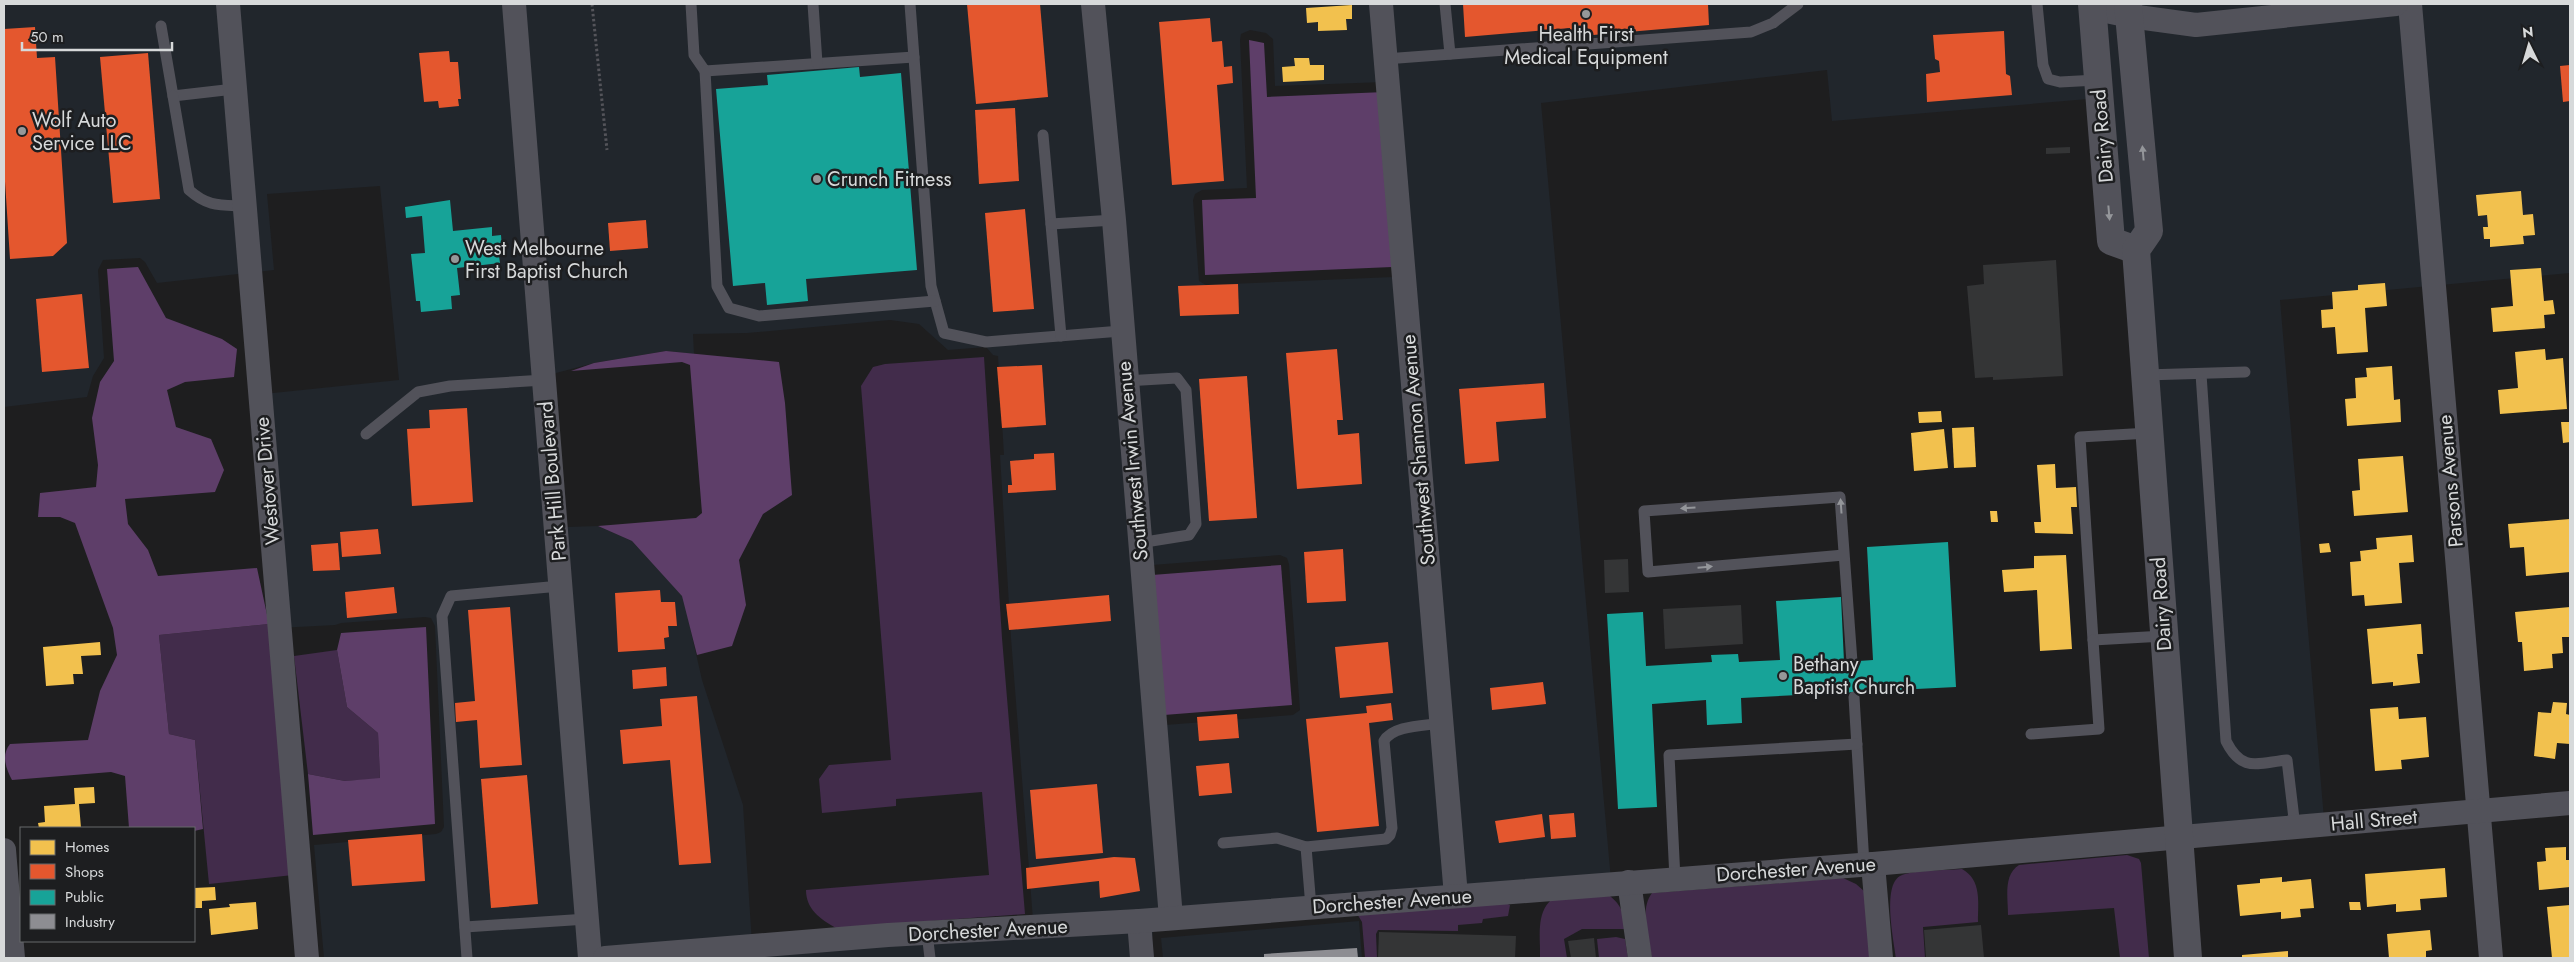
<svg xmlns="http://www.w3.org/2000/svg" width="2574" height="962" font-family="Jost,sans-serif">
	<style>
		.built { fill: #21262c; fill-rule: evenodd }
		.green { fill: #422c4b }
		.forest { fill: #5e3e69 }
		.homes { fill: #f2c14e }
		.shops { fill: #e4572e }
		.public { fill: #17a398 }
		.industry { fill: #8d8d92 }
		.building { fill: #343536 }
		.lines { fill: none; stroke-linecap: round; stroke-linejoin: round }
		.path { stroke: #54545a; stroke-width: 3; stroke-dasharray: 2.5 2.5; stroke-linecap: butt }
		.service { stroke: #52525a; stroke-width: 11 }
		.minor { stroke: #52525a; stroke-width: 24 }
		.tertiary { stroke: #52525a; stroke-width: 28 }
		.oneway { fill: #94969a }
		.poi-dot { fill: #969899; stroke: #1d1e20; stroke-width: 2 }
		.labels { text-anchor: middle; stroke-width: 5; stroke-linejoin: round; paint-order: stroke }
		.poi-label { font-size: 20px; fill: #d7d9da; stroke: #1d1e20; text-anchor: start }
		.street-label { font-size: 20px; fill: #d7d9da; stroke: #1d1e20 }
	</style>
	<rect width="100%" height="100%" fill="#1e1e1f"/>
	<!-- built -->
	<g class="built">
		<path d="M4 4H2082L2088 99 1832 121 1827 70 1541 103 1611 880 1158 928 1153 932 1152 938 1154 958H324L314 845 436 834 441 832 444 827 435 626 431 618 425 617 341 623 335 625 278 628 253 395 399 380 380 186 267 194 274 270 157 283 145 262 140 258 103 260 98 270 104 358 93 376 87 397 4 407ZM1250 30 1266 33 1273 39 1275 86 1384 82 1393 277 1206 285 1199 281 1193 200 1195 194 1202 190 1247 188 1240 40 1241 34ZM890 320 919 324 948 350 986 347 993 355 998 356 1004 455H1000L1011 638 1033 920 752 944 743 805 702 680 683 596 632 541 598 526 567 527 552 377 556 373 594 363 666 351 694 354 693 334 747 333ZM1280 555 1287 558 1289 564 1300 710 1293 715 1165 725 1152 565Z"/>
		<path d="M2103 4H2118L2139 227 2133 236 2121 232Z"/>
		<path d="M2139 4H2570V273L2280 300 2324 819 2188 833 2147 254Z"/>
		<path d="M1359 921 1362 958H1163L1161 938Z"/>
	</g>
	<!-- green -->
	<g class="green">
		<path d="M984 357 1002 638 1025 914 836 928C820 919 806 909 806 890L989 875 982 792 896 799V806L822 813 819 779 829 765 891 760 861 386 873 367 885 364Z"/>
		<path d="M269 624 293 875 209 884 195 740 169 734 159 635Z"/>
		<path d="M337 650 347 707 378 733 380 779 345 781 308 774 294 656Z"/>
		<path d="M2127 855 2139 859 2141 863 2149 958H2120L2114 908 2008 915C2008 898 2003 875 2019 865Z"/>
		<path d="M1962 869C1982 880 1978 903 1978 922L1923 927 1925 958H1896C1894 941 1882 886 1900 876 1914 869 1945 871 1962 869Z"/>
		<path d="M1843 878 1856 884 1864 891 1874 958H1652C1649 939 1639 910 1652 893Z"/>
		<path d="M1610 896C1621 905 1625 914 1624 929H1582L1564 939 1567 958H1540C1541 938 1535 914 1552 899Z"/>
		<path d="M1503 902 1510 905 1508 916 1483 919 1482 923 1458 925V931L1378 930 1376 934 1377 958H1365L1362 922 1356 912Z"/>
		<path d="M1616 937 1625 939 1628 958H1599L1597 939Z"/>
	</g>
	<!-- forest -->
	<g class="forest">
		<path d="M1249 40 1264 43 1267 97 1385 92 1392 267 1205 275 1202 200 1256 198Z"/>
		<path d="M138 267 166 318 222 339 237 349 234 377 185 382 167 390 176 427 211 439 224 470 215 492 125 499 128 524 148 550 158 576 257 568 269 624 159 635 169 734 195 740 203 829 194 831V828H129L125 776 111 772 12 780C6 769 1 755 10 744L88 740 100 691 117 655 113 628 75 523 60 517H38L40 493 96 487 98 465 92 418 100 382 114 361 107 269Z"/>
		<path d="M666 351 779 362 785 403 792 495 763 514 739 560 746 605 732 646 697 655 682 596 632 541 598 526 696 518 702 513 690 365 682 362 571 371 594 363Z"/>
		<path d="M1281 565 1292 705 1164 715 1152 575Z"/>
		<path d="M426 627 435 824 313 835 308 774 345 781 380 778 378 733 347 707 337 650 341 633Z"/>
	</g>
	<!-- homes -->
	<g class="homes">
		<path d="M1352 5V19H1346L1347 30 1318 31V22L1307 23 1306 8Z"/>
		<path d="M1294 58H1309L1310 65H1324V80L1283 82 1282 67 1295 66Z"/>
		<path d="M2521 191 2523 215 2533 214 2535 235 2523 236 2524 244 2490 247V239H2484L2483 227H2488L2487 215 2478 216 2476 195Z"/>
		<path d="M2541 268 2544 301 2553 300 2555 314 2544 315 2545 328 2493 332 2491 308 2513 306 2510 270Z"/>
		<path d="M2385 283 2387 306 2365 308 2368 352 2337 354 2335 327 2322 328 2321 310 2333 309 2332 292 2358 290V285Z"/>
		<path d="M2545 349 2546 360 2563 358 2567 409 2500 414 2498 390 2518 388 2515 352Z"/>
		<path d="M2392 366 2394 400 2400 399 2401 422 2347 426 2345 399 2356 398 2355 378 2367 377 2366 368Z"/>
		<path d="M1941 411 1942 422 1919 423 1918 412Z"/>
		<path d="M2561 422H2570V442L2563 443Z"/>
		<path d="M1974 427 1976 467 1954 468 1952 428Z"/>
		<path d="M1944 429 1948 468 1914 471 1911 433Z"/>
		<path d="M2403 456 2408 512 2354 516 2352 491 2360 490 2358 459Z"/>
		<path d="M2055 464 2056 488 2076 487 2077 507H2071L2073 534 2035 533 2034 522H2041L2037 465Z"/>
		<path d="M1990 511H1997L1998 522H1991Z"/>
		<path d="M2570 519V572L2526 576 2524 547 2510 548 2508 524Z"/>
		<path d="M2412 535 2414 562 2399 563 2402 603 2365 606 2364 595 2352 596 2350 562 2361 561 2360 551 2377 549 2376 538Z"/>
		<path d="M2329 543 2331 552 2320 553 2319 544Z"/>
		<path d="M2066 555 2072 649 2040 651 2037 590 2004 592 2002 570 2034 568V556Z"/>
		<path d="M2570 607V637H2562L2563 653 2552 654 2553 668 2524 671 2522 642H2518L2515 612Z"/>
		<path d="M2421 624 2423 654H2417L2420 683 2393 686V682L2372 684 2367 629Z"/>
		<path d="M100 642 101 655 81 656 83 674H73L74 684 46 686 43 647Z"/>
		<path d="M2553 702 2567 703 2566 714 2570 715V744L2557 743 2555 759 2534 756 2538 712 2551 713Z"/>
		<path d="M2398 707 2399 719 2426 717 2429 757 2401 760 2402 769 2375 771 2370 709Z"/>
		<path d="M94 787 95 803 79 804 81 828H39L38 823 45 822 44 806 75 804 74 788Z"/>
		<path d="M2566 847V860H2570V887L2539 890 2537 862 2546 861 2545 848Z"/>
		<path d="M2445 868 2447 897 2420 899 2421 910 2396 912V904L2367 907 2365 874Z"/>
		<path d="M2282 877V882L2311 879 2314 908 2300 909 2301 917 2281 919V912L2240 916 2237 885 2260 883V879Z"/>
		<path d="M215 887 216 900 202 901V908H194V888Z"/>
		<path d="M256 902 258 929 211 935 209 909 230 907 229 904Z"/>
		<path d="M2349 902H2360L2361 910H2350Z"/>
		<path d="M2570 905V958H2552L2547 907Z"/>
		<path d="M2430 930 2432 950 2426 951V958H2389L2387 934Z"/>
		<path d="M2288 951V958H2242V955Z"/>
	</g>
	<!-- shops -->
	<g class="shops">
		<path d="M967 4H1040L1048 97 976 104Z"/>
		<path d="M1463 4H1708L1709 25 1570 37V28L1465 37Z"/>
		<path d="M1210 18 1212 42 1222 41 1224 67 1232 66 1233 83 1217 85 1224 181 1172 185 1159 22Z"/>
		<path d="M35 27 37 58 55 57 67 243 53 256 10 259 4 166V29Z"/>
		<path d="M2004 31 2006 74 2010 76 2012 95 1927 102 1926 74 1940 72 1939 61 1935 59 1933 35Z"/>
		<path d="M449 51 450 62H458L461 99H458L459 106 439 108 438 101 424 102 419 53Z"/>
		<path d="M148 53 160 199 113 203 100 57Z"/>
		<path d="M2570 65V101L2563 102 2560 66Z"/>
		<path d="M1015 108 1019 181 979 184 975 110Z"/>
		<path d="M1025 209 1034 309 993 312 985 213Z"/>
		<path d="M646 220 648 248 610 251 608 223Z"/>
		<path d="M1238 284 1239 314 1180 316 1178 286Z"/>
		<path d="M82 294 89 368 42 372 36 299Z"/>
		<path d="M1337 349 1343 420H1337L1338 435 1359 433 1362 484 1297 489 1286 353Z"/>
		<path d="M1042 365 1046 425 1002 428 997 367Z"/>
		<path d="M1247 376 1257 518 1209 521 1199 379Z"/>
		<path d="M1544 383 1546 418 1496 422 1499 461 1465 464 1459 389Z"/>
		<path d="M467 408 473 502 412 506 407 429 430 428 429 410Z"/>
		<path d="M1054 453 1056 490 1008 493V485H1012L1010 461 1034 459V454Z"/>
		<path d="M378 529 381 554 342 557 340 532Z"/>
		<path d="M338 543 340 570 313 571 311 545Z"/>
		<path d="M1343 549 1346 601 1307 603 1304 552Z"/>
		<path d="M394 587 397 613 347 618 345 592Z"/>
		<path d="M660 590 661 602H675L677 626H668L669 637 664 638 665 649 618 652 615 593Z"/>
		<path d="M1109 595 1111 621 1009 630 1006 604Z"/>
		<path d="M510 607 522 765 480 768 477 720 456 722 455 703 475 701 468 610Z"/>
		<path d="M1388 642 1393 693 1340 698 1335 647Z"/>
		<path d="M666 667 667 686 633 689 632 670Z"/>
		<path d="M1543 682 1546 704 1492 710 1490 688Z"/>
		<path d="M697 696 711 863 679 865 670 760 623 764 620 730 662 726 660 699Z"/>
		<path d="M1391 703 1393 720 1369 723 1379 826 1317 832 1306 719 1367 713 1366 706Z"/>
		<path d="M1237 714 1239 738 1199 741 1197 717Z"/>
		<path d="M1229 763 1232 793 1199 796 1196 766Z"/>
		<path d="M527 775 538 904 491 908 481 779Z"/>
		<path d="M1097 784 1103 853 1036 859 1030 790Z"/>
		<path d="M1574 813 1576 837 1551 839 1549 815Z"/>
		<path d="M1542 814 1545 837 1499 843 1495 821Z"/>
		<path d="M422 834 425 881 352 886 348 840Z"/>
		<path d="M1114 857 1135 858 1140 891 1100 898 1099 881 1027 889 1026 868Z"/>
	</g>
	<!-- public -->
	<g class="public">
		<path d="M859 67 860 77 901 73 917 270 806 279 808 301 767 305 765 283 733 286 716 89 768 85 767 75Z"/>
		<path d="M450 200 453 231 492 227V236L501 235 502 248H498L500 263 457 268 460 295 451 296 452 309 421 312 420 301H416L411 254 425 253 422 216 406 218 405 207Z"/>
		<path d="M1948 542 1956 687 1741 698 1742 723 1707 725 1706 700 1652 704 1657 807 1618 809 1607 614 1643 612 1646 666 1712 662 1711 655 1738 654 1739 662 1780 660 1776 601 1841 597 1844 662 1873 660 1867 547Z"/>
	</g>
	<!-- industry -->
	<path class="industry" d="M1357 948 1358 958H1264V954Z"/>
	<!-- building -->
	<g class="building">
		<path d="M2070 147V153L2046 154V148Z"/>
		<path d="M2056 260 2063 376 1993 380V377L1975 378 1967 286 1984 284 1983 265Z"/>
		<path d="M1628 559 1629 592 1605 593 1604 560Z"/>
		<path d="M1741 605 1743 644 1665 649 1663 609Z"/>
		<path d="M1981 925 1984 958H1926L1924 930Z"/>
		<path d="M1379 932 1516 936 1515 958H1378Z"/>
		<path d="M1594 938 1596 958H1571L1568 941Z"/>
	</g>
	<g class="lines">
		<!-- path -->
		<path class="path" d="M592 4 607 150"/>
		<!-- service -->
		<g class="service">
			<path d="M691 4 694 55 705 71 914 57"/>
			<path d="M813 4 817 63"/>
			<path d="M910 4 931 286 944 333 986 342 1121 331"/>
			<path d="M1445 4 1450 54"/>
			<path d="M2037 4 2043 65 2048 79 2060 82 2097 80"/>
			<path d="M161 26 173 96 234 89"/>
			<path d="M1385 59 1751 32 1773 23 1798 4"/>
			<path d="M705 71 717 286 729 308 759 316 935 301"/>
			<path d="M173 96 189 190C208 207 220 205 244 206"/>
			<path d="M1043 135 1061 336"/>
			<path d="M1051 224 1114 220"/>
			<path d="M2201 374 2226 741C2242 773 2257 763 2287 760L2295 827"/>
			<path d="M2145 375 2245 372"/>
			<path d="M1125 381 1177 378 1186 390 1196 524 1189 535 1139 543"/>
			<path d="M2149 433 2080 437 2093 640 2164 636"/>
			<path d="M366 434 418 392 450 386 544 380"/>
			<path d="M1844 555 1648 572 1644 511 1840 497 1852 662"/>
			<path d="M1854 697 1864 864"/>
			<path d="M2031 734 2099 729 2093 640"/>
			<path d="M1223 843 1277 838 1306 847"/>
			<path d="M1675 879 1669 755 1857 744"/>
			<path d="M1311 907 1306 847 1386 839 1390 835 1392 828 1384 741C1393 725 1425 726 1442 723"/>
			<path d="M465 927 587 919"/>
			<path d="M927 933 930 958"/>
			<path d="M467 958 442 616 451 596 560 586"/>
		</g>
		<!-- minor -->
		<g class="minor">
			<path d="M228 4 307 958"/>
			<path d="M514 4 590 958"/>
			<path d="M1093 4 1114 220 1171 918"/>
			<path d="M1381 4 1456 896"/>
			<path d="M2410 4 2491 958"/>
			<path d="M2092 8 2130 16 2196 25 2396 4"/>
			<path d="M4 850 13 958"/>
			<path d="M1873 864 1881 958"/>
			<path d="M1629 882 1640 958"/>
			<path d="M1139 921 1142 958"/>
			<path d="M605 958 888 935 1139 921 1873 864 2570 803"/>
		</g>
		<!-- tertiary -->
		<g class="tertiary">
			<path d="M2092 4 2111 241 2136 250"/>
			<path d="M2128 4 2149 231 2136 250 2188 958"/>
		</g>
	</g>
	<!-- one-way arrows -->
	<defs><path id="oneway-solid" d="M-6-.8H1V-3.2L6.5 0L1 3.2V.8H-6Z" transform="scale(1.25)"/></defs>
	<g class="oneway">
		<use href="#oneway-solid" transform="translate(2143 153) rotate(-95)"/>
		<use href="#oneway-solid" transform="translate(2109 213) rotate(85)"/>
		<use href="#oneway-solid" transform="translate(1841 506) rotate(-94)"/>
		<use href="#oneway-solid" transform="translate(1688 508) rotate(176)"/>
		<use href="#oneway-solid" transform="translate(1705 567) rotate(-5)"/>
	</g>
	<!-- markers -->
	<g class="poi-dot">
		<circle cx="1586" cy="14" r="5"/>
		<circle cx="22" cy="131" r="5"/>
		<circle cx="817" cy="179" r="5"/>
		<circle cx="455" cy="259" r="5"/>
		<circle cx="1783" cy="676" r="5"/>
	</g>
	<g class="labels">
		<!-- poi labels -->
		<g class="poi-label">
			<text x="1586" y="41" text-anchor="middle">Health First<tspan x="1586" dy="23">Medical Equipment</tspan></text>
			<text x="32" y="127">Wolf Auto<tspan x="32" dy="23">Service LLC</tspan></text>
			<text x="827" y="186">Crunch Fitness</text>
			<text x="465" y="255">West Melbourne<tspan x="465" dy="23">First Baptist Church</tspan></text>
			<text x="1793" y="671">Bethany<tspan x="1793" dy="23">Baptist Church</tspan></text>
		</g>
		<!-- street labels -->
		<g class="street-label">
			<text transform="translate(2102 136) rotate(-95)" y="7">Dairy Road</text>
			<text transform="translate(1418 450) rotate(-95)" y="7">Southwest Shannon Avenue</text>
			<text transform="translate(1132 461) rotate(-95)" y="7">Southwest Irwin Avenue</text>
			<text transform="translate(267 481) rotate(-95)" y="7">Westover Drive</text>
			<text transform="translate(552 481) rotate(-95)" y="7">Park Hill Boulevard</text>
			<text transform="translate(2450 481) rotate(-95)" y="7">Parsons Avenue</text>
			<text transform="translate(2161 604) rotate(-94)" y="7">Dairy Road</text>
			<text transform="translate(2374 820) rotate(-5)" y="7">Hall Street</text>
			<text transform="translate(1796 869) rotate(-4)" y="7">Dorchester Avenue</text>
			<text transform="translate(1392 901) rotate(-4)" y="7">Dorchester Avenue</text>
			<text transform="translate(988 930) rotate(-3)" y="7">Dorchester Avenue</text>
		</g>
	</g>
	<!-- border -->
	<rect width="2574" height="962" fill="none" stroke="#d7d9da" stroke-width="10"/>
	<!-- legend -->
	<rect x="20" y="827" width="175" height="115" fill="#1d1e20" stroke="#67696a"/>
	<rect x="30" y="840" width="25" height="15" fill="#f2c14e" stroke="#67696a"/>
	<text x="65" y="852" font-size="15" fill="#d7d9da">Homes</text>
	<rect x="30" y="864" width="25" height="15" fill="#e4572e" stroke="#67696a"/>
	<text x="65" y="877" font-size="15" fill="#d7d9da">Shops</text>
	<rect x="30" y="890" width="25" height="15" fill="#17a398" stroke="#67696a"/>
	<text x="65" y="902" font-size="15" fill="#d7d9da">Public</text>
	<rect x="30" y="914" width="25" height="15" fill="#8d8d92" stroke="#67696a"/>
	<text x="65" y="927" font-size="15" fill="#d7d9da">Industry</text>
	<!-- north arrow -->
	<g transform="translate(2529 45) rotate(355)" stroke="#1d1e20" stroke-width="4" paint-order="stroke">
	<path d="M0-4L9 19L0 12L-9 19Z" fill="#d7d9da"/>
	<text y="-8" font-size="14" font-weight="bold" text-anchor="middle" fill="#d7d9da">N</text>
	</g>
	<!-- scale -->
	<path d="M22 42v8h150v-8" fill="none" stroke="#d7d9da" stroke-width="2.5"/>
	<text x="30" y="42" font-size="15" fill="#d7d9da" stroke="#1d1e20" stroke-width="4" paint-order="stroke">50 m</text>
</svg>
